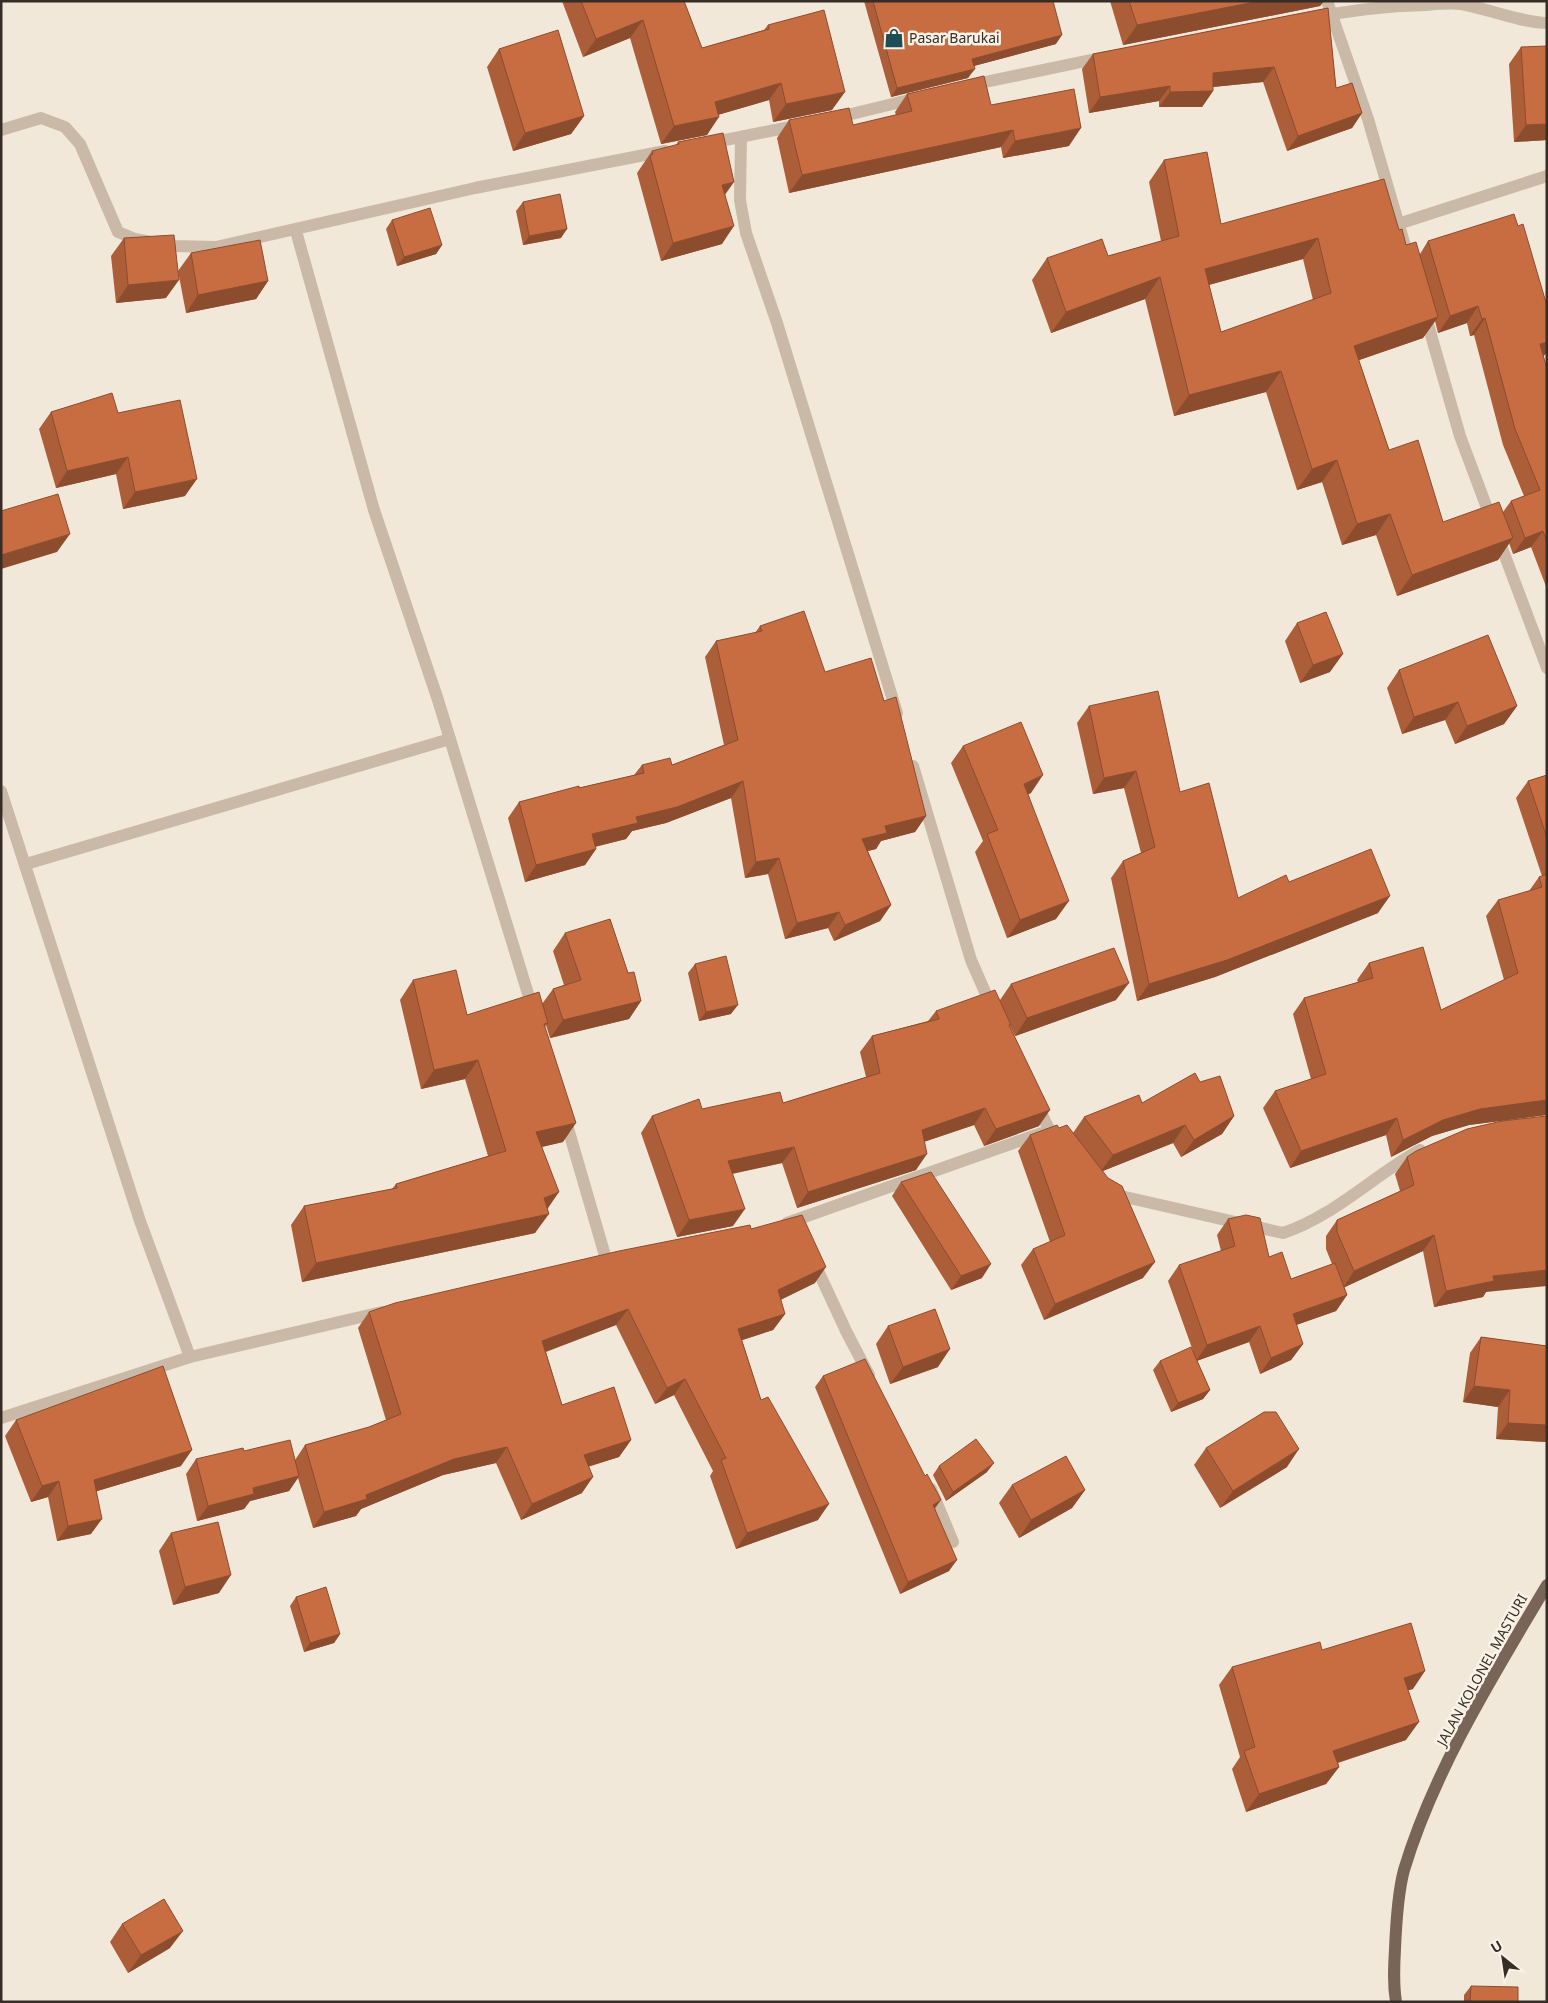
<svg xmlns="http://www.w3.org/2000/svg" width="1548" height="2003" font-family="'Noto Sans',sans-serif">
	<style>
		.lines { fill: none; stroke-linecap: round; stroke-linejoin: round }
		.minor { stroke: #cab9a6; stroke-width: 12 }
		.major { stroke: #786558; stroke-width: 12 }
		.wall { fill: #ac5e39; fill-rule: evenodd }
		.shaded-wall { fill: #8c4c2e }
		.building { fill: #c86d42; stroke: #8c4c2e; fill-rule: evenodd }
		.labels { text-anchor: middle; stroke-width: 5; stroke-linejoin: round; paint-order: stroke }
		.poi-label { font-size: 14px; fill: #362d27; stroke: #faf2e6; text-anchor: start }
		.street-label { font-size: 14px; fill: #362d27; stroke: #faf2e6 }
	</style>
	<rect width="100%" height="100%" fill="#f2e8da"/>
	<g class="lines">
		<!-- minor -->
		<g class="minor">
			<path d="M1327 1 1368 119 1405 246"/>
			<path d="M1312 18C1350 10 1387 6 1426 5 1437 4 1450 3 1461 4 1489 9 1518 22 1547 23"/>
			<path d="M971 85 1105 57"/>
			<path d="M835 118 917 98"/>
			<path d="M1 130 41 118 65 127 80 144 118 232 135 239 172 246 216 247 475 188 665 151"/>
			<path d="M741 137 740 200 746 233 777 323 897 713"/>
			<path d="M710 143 800 125"/>
			<path d="M1398 224 1547 176"/>
			<path d="M296 231 374 510 438 700 533 1010"/>
			<path d="M1425 314 1460 436 1547 668"/>
			<path d="M913 766 971 960 992 1008"/>
			<path d="M1 791 140 1221 190 1357"/>
			<path d="M26 864 450 739"/>
			<path d="M1037 1105 1050 1131"/>
			<path d="M565 1118 606 1259"/>
			<path d="M1112 1194 1283 1233C1333 1217 1374 1175 1420 1150"/>
			<path d="M787 1223 1042 1133"/>
			<path d="M813 1260 847 1333 869 1375"/>
			<path d="M1 1418 190 1357 382 1312"/>
			<path d="M931 1489 953 1542"/>
		</g>
		<!-- major -->
		<path class="major" d="M1396 2002C1393 1984 1394 1967 1395 1949 1396 1925 1398 1892 1404 1870 1434 1770 1494 1674 1547 1585"/>
	</g>
	<!-- wall -->
	<g class="wall">
		<path d="M562 1H684L702 48 764 30 768 25 832 110 773 122 769 100 718 115 707 135 661 144 630 38 583 57Z"/>
		<path d="M864 1H1053L1056 44 974 66 968 78 891 97Z"/>
		<path d="M1110 1H1324L1320 6 1123 45Z"/>
		<path d="M1328 8 1336 88 1362 113 1352 128 1287 151 1263 82 1213 87V91L1202 107H1159V101L1089 113 1082 69 1093 54Z"/>
		<path d="M1521 47 1547 140 1514 142 1509 64Z"/>
		<path d="M499 49 584 116 571 134 513 151 487 67Z"/>
		<path d="M907 94 991 105 1069 146 1003 158 1001 147 789 193 777 138 789 120 853 125 896 115 895 112Z"/>
		<path d="M678 142 725 195 722 244 661 261 637 173 652 151 676 145Z"/>
		<path d="M1164 160 1221 224 1399 230 1406 245 1420 254 1428 241 1545 355H1543L1547 369V589L1531 547 1513 554 1509 543 1498 560 1397 596 1376 535 1342 545 1322 482 1297 490 1266 392 1174 416 1145 299 1051 333 1032 280 1047 258 1108 256 1161 241 1149 182ZM1303 259 1313 300 1221 332 1209 285ZM1435 321 1438 333 1467 323 1470 336 1474 335 1503 445 1524 496 1511 501 1503 512 1443 522 1389 450 1359 360 1423 338Z"/>
		<path d="M523 202 561 238 523 245 516 211Z"/>
		<path d="M392 220 442 245 436 254 397 266 386 229Z"/>
		<path d="M124 238 166 298 116 303 111 256Z"/>
		<path d="M191 253 268 281 256 299 186 313 178 271Z"/>
		<path d="M51 412 118 413 185 496 123 509 116 474 56 488 39 429Z"/>
		<path d="M1297 623 1330 672 1300 683 1285 641Z"/>
		<path d="M760 626 825 672 884 701 926 816 915 832 881 841 876 849 868 851 891 905 880 921 834 941 828 928 785 939 768 874 745 878 731 798 666 823 632 831 626 839 595 847 596 849 585 865 525 882 508 818 519 802 634 775 642 765H672L724 745 705 657 716 641 755 633Z"/>
		<path d="M1399 670 1517 706 1504 724 1455 744 1445 720 1402 734 1387 688Z"/>
		<path d="M1089 706 1180 792 1238 898 1289 882 1378 913 1215 977 1137 1001 1111 878 1123 861 1141 853 1124 788 1093 794 1077 723Z"/>
		<path d="M963 746 1031 793 1028 794 1056 919 1007 938 975 852 983 841 951 763Z"/>
		<path d="M1547 775V1115L1469 1125 1432 1136 1391 1157 1386 1135 1290 1168 1263 1108 1275 1091 1311 1079 1293 1014 1304 998 1358 982 1357 980 1369 963 1441 1010 1504 980 1486 916 1498 900 1529 891 1539 877 1542 876 1516 798 1528 781Z"/>
		<path d="M565 933 628 973 641 1001 629 1019 550 1038 546 1025 545 1027 563 1142 542 1147 547 1209 535 1233 302 1282 291 1225 304 1206 392 1189 396 1184 488 1156 465 1079 421 1089 400 1000 413 980 467 1015 542 1004 553 989 564 985 553 951Z"/>
		<path d="M695 964 731 1014 699 1021 688 973Z"/>
		<path d="M1011 984 1116 1000 1015 1036 1010 1026V1027L1039 1126 984 1146 974 1125 924 1142 916 1170 797 1208 782 1163 732 1174 733 1226 677 1237 641 1133 652 1116 702 1109 783 1103 866 1077 860 1052 872 1036 928 1021 936 1011 1000 1000Z"/>
		<path d="M1200 1082 1234 1116 1222 1134 1181 1157 1173 1143 1103 1171 1143 1278 1044 1320 1021 1265 1033 1249 1050 1242 1018 1151 1030 1135 1073 1133 1084 1117 1142 1103Z"/>
		<path d="M1407 1157 1486 1292 1483 1297 1434 1307 1423 1251 1344 1287 1347 1295 1336 1311 1296 1325 1303 1344 1291 1360 1260 1374 1249 1342 1197 1361 1210 1390 1203 1399 1171 1412 1153 1370 1160 1361 1193 1351 1168 1281 1179 1265 1221 1251 1217 1235 1228 1219 1291 1279 1332 1264 1326 1249V1236L1337 1220 1400 1191 1395 1174Z"/>
		<path d="M901 1182 982 1278 951 1290 892 1196Z"/>
		<path d="M751 1229 815 1283 780 1300 785 1314 773 1330 742 1340 761 1400 818 1520 736 1549 710 1476 713 1471 674 1395 655 1404 616 1325 546 1352 562 1405 631 1440 619 1457 589 1466 582 1493 521 1520 496 1463 443 1475 361 1509 356 1516 313 1528 298 1478 289 1491 250 1501 244 1509 197 1521 186 1474 196 1459 244 1451 295 1460 305 1445 369 1427 386 1420 358 1328 369 1312Z"/>
		<path d="M888 1326 938 1367 890 1384 876 1344Z"/>
		<path d="M1481 1337 1547 1346V1442L1496 1439 1498 1407 1463 1402 1470 1353Z"/>
		<path d="M823 1376 925 1476 935 1508 949 1571 900 1594 815 1387Z"/>
		<path d="M16 1420 181 1466 97 1491 91 1534 57 1541 48 1497 31 1502 5 1436Z"/>
		<path d="M1206 1448 1287 1467 1220 1508 1194 1465Z"/>
		<path d="M939 1466 987 1472 946 1501 933 1475Z"/>
		<path d="M1012 1485 1085 1490 1072 1508 1019 1538 999 1503Z"/>
		<path d="M171 1533 219 1593 173 1605 159 1551Z"/>
		<path d="M296 1597 340 1634 334 1643 304 1652 290 1606Z"/>
		<path d="M1322 1650 1413 1689 1408 1690 1406 1740 1338 1763 1339 1767 1326 1784 1246 1812 1232 1769 1240 1757 1219 1685 1232 1667Z"/>
		<path d="M1547 1678V1745H1546V1679Z"/>
		<path d="M122 1924 170 1948 128 1973 110 1942Z"/>
		<path d="M1471 1986 1518 2002H1464V1995Z"/>
	</g>
	<!-- shaded-wall -->
	<g class="shaded-wall">
		<path d="M1260 1H1324L1320 6 1123 45 1137 25Z"/>
		<path d="M643 20 630 38 583 57 596 39Z"/>
		<path d="M1062 35 1056 44 966 68 972 59Z"/>
		<path d="M1274 67 1263 82 1202 88 1213 73Z"/>
		<path d="M975 69 968 78 891 97 897 88Z"/>
		<path d="M781 83 769 100 703 119 715 102Z"/>
		<path d="M1170 86 1159 101 1089 113 1100 97Z"/>
		<path d="M1213 91 1202 107H1159L1170 92Z"/>
		<path d="M845 92 832 110 773 122 786 104Z"/>
		<path d="M1362 113 1352 128 1287 151 1298 136Z"/>
		<path d="M584 116 571 134 513 151 525 133Z"/>
		<path d="M719 117 707 135 661 144 674 126Z"/>
		<path d="M1547 124V140L1514 142 1526 125Z"/>
		<path d="M1081 128 1069 146 1003 158 1015 141Z"/>
		<path d="M1013 130 1001 147 789 193 802 175Z"/>
		<path d="M734 182 722 199V185Z"/>
		<path d="M734 226 722 244 661 261 673 243Z"/>
		<path d="M567 229 561 238 523 245 529 236Z"/>
		<path d="M1318 238 1303 259 1190 290 1205 269Z"/>
		<path d="M442 245 436 254 397 266 404 257Z"/>
		<path d="M1160 277 1145 299 1051 333 1066 312Z"/>
		<path d="M179 280 166 298 116 303 128 285Z"/>
		<path d="M268 281 256 299 186 313 198 295Z"/>
		<path d="M1478 306 1467 323 1438 333 1450 316Z"/>
		<path d="M1438 317 1423 338 1339 367 1354 346Z"/>
		<path d="M1485 318 1474 335 1470 336 1482 319Z"/>
		<path d="M1547 342V352L1545 355 1529 361 1540 344Z"/>
		<path d="M1281 371 1266 392 1174 416 1189 395Z"/>
		<path d="M128 457 116 474 56 488 67 471Z"/>
		<path d="M1337 460 1322 482 1297 490 1312 469Z"/>
		<path d="M197 479 185 496 123 509 135 492Z"/>
		<path d="M1390 514 1376 535 1342 545 1357 524Z"/>
		<path d="M1543 531 1531 547 1513 554 1525 538Z"/>
		<path d="M70 534 57 552 1 569V555Z"/>
		<path d="M1513 538 1498 560 1397 596 1412 575Z"/>
		<path d="M1343 654 1330 672 1300 683 1313 665Z"/>
		<path d="M1458 702 1445 720 1402 734 1414 717Z"/>
		<path d="M1517 706 1504 724 1455 744 1467 726Z"/>
		<path d="M1136 771 1124 788 1093 794 1104 778Z"/>
		<path d="M1043 775 1031 793 1012 801 1024 784Z"/>
		<path d="M743 781 731 798 666 823 632 831 626 839 581 850 592 834 636 817Z"/>
		<path d="M926 816 915 832 881 841 876 849 851 855 862 839 885 826Z"/>
		<path d="M596 849 585 865 525 882 536 865Z"/>
		<path d="M779 858 768 874 745 878 756 862Z"/>
		<path d="M1390 896 1378 913 1215 977 1137 1001 1149 984Z"/>
		<path d="M1069 901 1056 919 1007 938 1020 920Z"/>
		<path d="M891 905 880 921 834 941 845 925Z"/>
		<path d="M839 912 828 928 785 939 797 923Z"/>
		<path d="M1129 983 1116 1000 1015 1036 1027 1018Z"/>
		<path d="M641 1001 629 1019 550 1038 563 1020Z"/>
		<path d="M738 1005 731 1014 699 1021 706 1012Z"/>
		<path d="M478 1060 465 1079 421 1089 434 1070Z"/>
		<path d="M1547 1100 1546 1115 1469 1125 1432 1136 1391 1157 1403 1140 1443 1120 1480 1109Z"/>
		<path d="M985 1108 974 1125 911 1146 922 1130Z"/>
		<path d="M1050 1110 1039 1126 984 1146 996 1129Z"/>
		<path d="M1234 1116 1222 1134 1181 1157 1194 1140Z"/>
		<path d="M1397 1118 1386 1135 1290 1168 1301 1151Z"/>
		<path d="M576 1123 563 1142 523 1151 536 1132Z"/>
		<path d="M1185 1125 1173 1143 1100 1172 1113 1155Z"/>
		<path d="M794 1147 782 1163 716 1177 728 1161Z"/>
		<path d="M927 1154 916 1170 797 1208 808 1192Z"/>
		<path d="M559 1192 546 1211 544 1198Z"/>
		<path d="M745 1209 733 1226 677 1237 689 1220Z"/>
		<path d="M549 1214 535 1233 302 1282 316 1263Z"/>
		<path d="M1434 1235 1423 1251 1343 1288 1354 1271Z"/>
		<path d="M1155 1262 1143 1278 1044 1320 1055 1304Z"/>
		<path d="M991 1264 982 1278 951 1290 961 1276Z"/>
		<path d="M826 1267 815 1283 766 1307 778 1290Z"/>
		<path d="M1547 1270V1286L1486 1292 1483 1297 1434 1307 1446 1291 1493 1276Z"/>
		<path d="M1347 1295 1336 1311 1282 1330 1293 1314Z"/>
		<path d="M628 1309 616 1325 531 1357 542 1341Z"/>
		<path d="M785 1314 773 1330 727 1345 738 1329Z"/>
		<path d="M1260 1326 1249 1342 1196 1361 1207 1345Z"/>
		<path d="M1303 1344 1291 1360 1260 1374 1271 1358Z"/>
		<path d="M950 1349 938 1367 890 1384 903 1367Z"/>
		<path d="M685 1379 674 1395 655 1404 667 1388Z"/>
		<path d="M1474 1386 1510 1390 1498 1407 1463 1402Z"/>
		<path d="M1210 1390 1203 1399 1171 1412 1178 1403Z"/>
		<path d="M1508 1423 1547 1425V1442L1496 1439Z"/>
		<path d="M631 1440 619 1457 572 1472 584 1455Z"/>
		<path d="M507 1447 496 1463 443 1475 361 1509 356 1516 313 1528 324 1512 454 1459Z"/>
		<path d="M1299 1449 1287 1467 1220 1508 1233 1491Z"/>
		<path d="M192 1450 181 1466 84 1495 94 1480Z"/>
		<path d="M994 1463 987 1472 946 1501 953 1492Z"/>
		<path d="M299 1476 289 1491 250 1501 244 1509 197 1521 208 1506 253 1488Z"/>
		<path d="M593 1477 582 1493 521 1520 532 1504Z"/>
		<path d="M59 1481 48 1497 31 1502 42 1486Z"/>
		<path d="M1085 1490 1072 1508 1019 1538 1031 1520Z"/>
		<path d="M941 1500 933 1511V1505Z"/>
		<path d="M829 1504 818 1520 736 1549 747 1533Z"/>
		<path d="M102 1519 91 1534 57 1541 68 1526Z"/>
		<path d="M957 1560 949 1571 900 1594 908 1582Z"/>
		<path d="M231 1575 219 1593 173 1605 185 1587Z"/>
		<path d="M340 1634 334 1643 304 1652 310 1643Z"/>
		<path d="M1425 1671 1413 1689 1391 1695 1404 1678Z"/>
		<path d="M1419 1722 1406 1740 1321 1768 1333 1751Z"/>
		<path d="M1339 1767 1326 1784 1246 1812 1259 1794Z"/>
		<path d="M183 1931 170 1948 128 1973 141 1955Z"/>
	</g>
	<!-- building -->
	<g class="building">
		<path d="M581 1H684L702 48 769 29 768 25 824 10 845 92 786 104 781 83 715 102 719 117 674 126 643 20 596 39Z"/>
		<path d="M873 1H1053L1062 35 972 59 975 69 897 88Z"/>
		<path d="M1129 1H1260L1137 25Z"/>
		<path d="M1328 8 1336 88 1352 83 1362 113 1298 136 1274 67 1213 73V91L1170 92V86L1100 97 1093 54Z"/>
		<path d="M558 30 584 116 525 133 499 49Z"/>
		<path d="M1547 46V124L1526 125 1521 47Z"/>
		<path d="M984 76 991 105 1074 89 1081 128 1015 141 1013 130 802 175 789 120 849 108 853 125 912 111 907 94Z"/>
		<path d="M723 133 734 182 722 185 734 226 673 243 650 156 653 154 652 151 679 144 678 142Z"/>
		<path d="M1207 152 1221 224 1384 179 1399 230 1402 229 1406 245 1416 242 1438 317 1354 346 1389 450 1418 440 1443 522 1499 502 1513 538 1412 575 1390 514 1357 524 1337 460 1312 469 1281 371 1189 395 1160 277 1066 312 1047 258 1102 239 1108 256 1179 236 1164 160ZM1318 238 1331 293 1221 332 1205 269Z"/>
		<path d="M560 194 567 229 529 236 523 202Z"/>
		<path d="M430 208 442 245 404 257 392 220Z"/>
		<path d="M1514 214 1518 226 1523 224 1547 306V342L1540 344 1547 369V542L1543 531 1525 538 1511 501 1540 490 1515 429 1485 318 1482 319 1478 306 1450 316 1428 241Z"/>
		<path d="M174 235 179 280 128 285 124 238Z"/>
		<path d="M260 240 268 281 198 295 191 253Z"/>
		<path d="M112 393 118 413 180 400 197 479 135 492 128 457 67 471 51 412Z"/>
		<path d="M58 494 70 534 1 555V511Z"/>
		<path d="M804 611 825 672 871 658 884 701 896 697 926 816 885 826 887 833 862 839 891 905 845 925 839 912 797 923 779 858 756 862 743 781 677 807 636 817 638 823 592 834 596 849 536 865 519 802 579 786V788L644 773 642 765 670 758 672 765 738 740 716 641 762 631 760 626Z"/>
		<path d="M1326 612 1343 654 1313 665 1297 623Z"/>
		<path d="M1488 635 1517 706 1467 726 1458 702 1414 717 1399 670Z"/>
		<path d="M1158 691 1180 792 1209 783 1238 898 1286 875 1289 882 1371 849 1390 896 1227 960 1149 984 1123 861 1155 847 1136 771 1104 778 1089 706Z"/>
		<path d="M1021 722 1043 775 1024 784 1069 901 1020 920 987 834 998 830 963 746Z"/>
		<path d="M1547 775V838L1528 781Z"/>
		<path d="M1547 874V1100L1480 1109 1443 1120 1403 1140 1397 1118 1301 1151 1275 1091 1326 1074 1304 998 1373 978 1369 963 1423 947 1441 1010 1518 973 1498 900 1542 887 1539 877Z"/>
		<path d="M610 919 628 973 634 972 641 1001 563 1020 553 989 581 980 565 933Z"/>
		<path d="M1114 948 1129 983 1027 1018 1011 984Z"/>
		<path d="M726 956 738 1005 706 1012 695 964Z"/>
		<path d="M456 970 467 1015 539 992 548 1023 544 1024 576 1123 536 1132 559 1192 544 1198 549 1214 316 1263 304 1206 397 1188 396 1184 506 1151 478 1060 434 1070 413 980Z"/>
		<path d="M995 990 1011 1025H1009L1050 1110 996 1129 985 1108 922 1130 927 1154 808 1192 794 1147 728 1161 745 1209 689 1220 652 1116 699 1099 702 1109 780 1092 783 1103 880 1073 872 1036 939 1019 936 1011Z"/>
		<path d="M1195 1073 1200 1082 1220 1076 1234 1116 1194 1140 1185 1125 1113 1155 1084 1117 1139 1095 1142 1103Z"/>
		<path d="M1547 1116V1270L1493 1276 1494 1281 1446 1291 1434 1235 1354 1271 1337 1232V1220L1414 1185 1407 1157 1416 1151 1467 1129 1502 1121Z"/>
		<path d="M1057 1125 1059 1128 1067 1125 1108 1178 1122 1186 1155 1262 1055 1304 1033 1249 1065 1235 1030 1135Z"/>
		<path d="M931 1172 991 1264 961 1276 901 1182Z"/>
		<path d="M802 1215 826 1267 778 1290 785 1314 738 1329 761 1400 768 1397 829 1504 747 1533 721 1460 726 1458 685 1379 667 1388 628 1309 542 1341 562 1405 614 1387 631 1440 584 1455 593 1477 532 1504 507 1447 454 1459 366 1495 367 1499 324 1512 305 1445 369 1427 401 1414 369 1312 395 1303 619 1251 750 1225 751 1229Z"/>
		<path d="M1246 1215 1260 1218 1269 1257 1282 1252 1291 1279 1335 1263 1347 1295 1293 1314 1303 1344 1271 1358 1260 1326 1207 1345 1179 1265 1235 1246 1228 1219Z"/>
		<path d="M935 1309 950 1349 903 1367 888 1326Z"/>
		<path d="M1481 1337 1547 1346V1425L1508 1423 1510 1390 1474 1386Z"/>
		<path d="M1191 1347 1210 1390 1178 1403 1160 1361Z"/>
		<path d="M865 1359 925 1476 927 1474 938 1494 941 1500 933 1505 957 1560 908 1582 823 1376Z"/>
		<path d="M163 1366 192 1450 94 1480 102 1519 68 1526 59 1481 42 1486 16 1420Z"/>
		<path d="M1264 1412H1276L1299 1449 1233 1491 1206 1448Z"/>
		<path d="M976 1439 994 1463 953 1492 939 1466Z"/>
		<path d="M290 1440 299 1476 253 1488 254 1494 208 1506 196 1459 243 1448 244 1451Z"/>
		<path d="M1066 1456 1085 1490 1031 1520 1012 1485Z"/>
		<path d="M218 1522 231 1575 185 1587 171 1533Z"/>
		<path d="M326 1587 340 1634 310 1643 296 1597Z"/>
		<path d="M1411 1623 1425 1671 1404 1678 1419 1722 1333 1751 1339 1767 1259 1794 1244 1751 1255 1747 1232 1667 1320 1642 1322 1650Z"/>
		<path d="M164 1899 183 1931 141 1955 122 1924Z"/>
		<path d="M1471 1986 1518 1987V2002H1470Z"/>
	</g>
	<!-- icons -->
	<defs>
		<symbol id="shop-bare" viewBox="-9 -9 18 18"><path d="M-5-2.5h2.3a2.7 3.5 0 0 1 5.4 0H5L5.5 6h-11ZM-1.5-2.5h3a1.5 2.3 0 0 0-3 0Z" fill="#1c4f58" stroke="#faf2e6" stroke-width="2.5" paint-order="stroke"/></symbol>
	</defs>
	<g fill-rule="evenodd">
		<use href="#shop-bare" x="880" y="24" width="28" height="28"/>
	</g>
	<g class="labels">
		<!-- poi labels -->
		<g class="poi-label">
			<text x="909" y="43">Pasar Barukai</text>
		</g>
		<!-- street labels -->
		<g class="street-label">
			<text transform="translate(1482 1670) rotate(-61)" y="5">JALAN KOLONEL MASTURI</text>
		</g>
	</g>
	<!-- border -->
	<rect width="1548" height="2003" fill="none" stroke="#362d27" stroke-width="5"/>
	<!-- north arrow -->
	<g transform="translate(1503 1958) rotate(330)" stroke="#faf2e6" stroke-width="4" paint-order="stroke">
	<path d="M0-4L9 19L0 12L-9 19Z" fill="#362d27"/>
	<text y="-8" font-size="14" font-weight="bold" text-anchor="middle" fill="#362d27">U</text>
	</g>
</svg>
